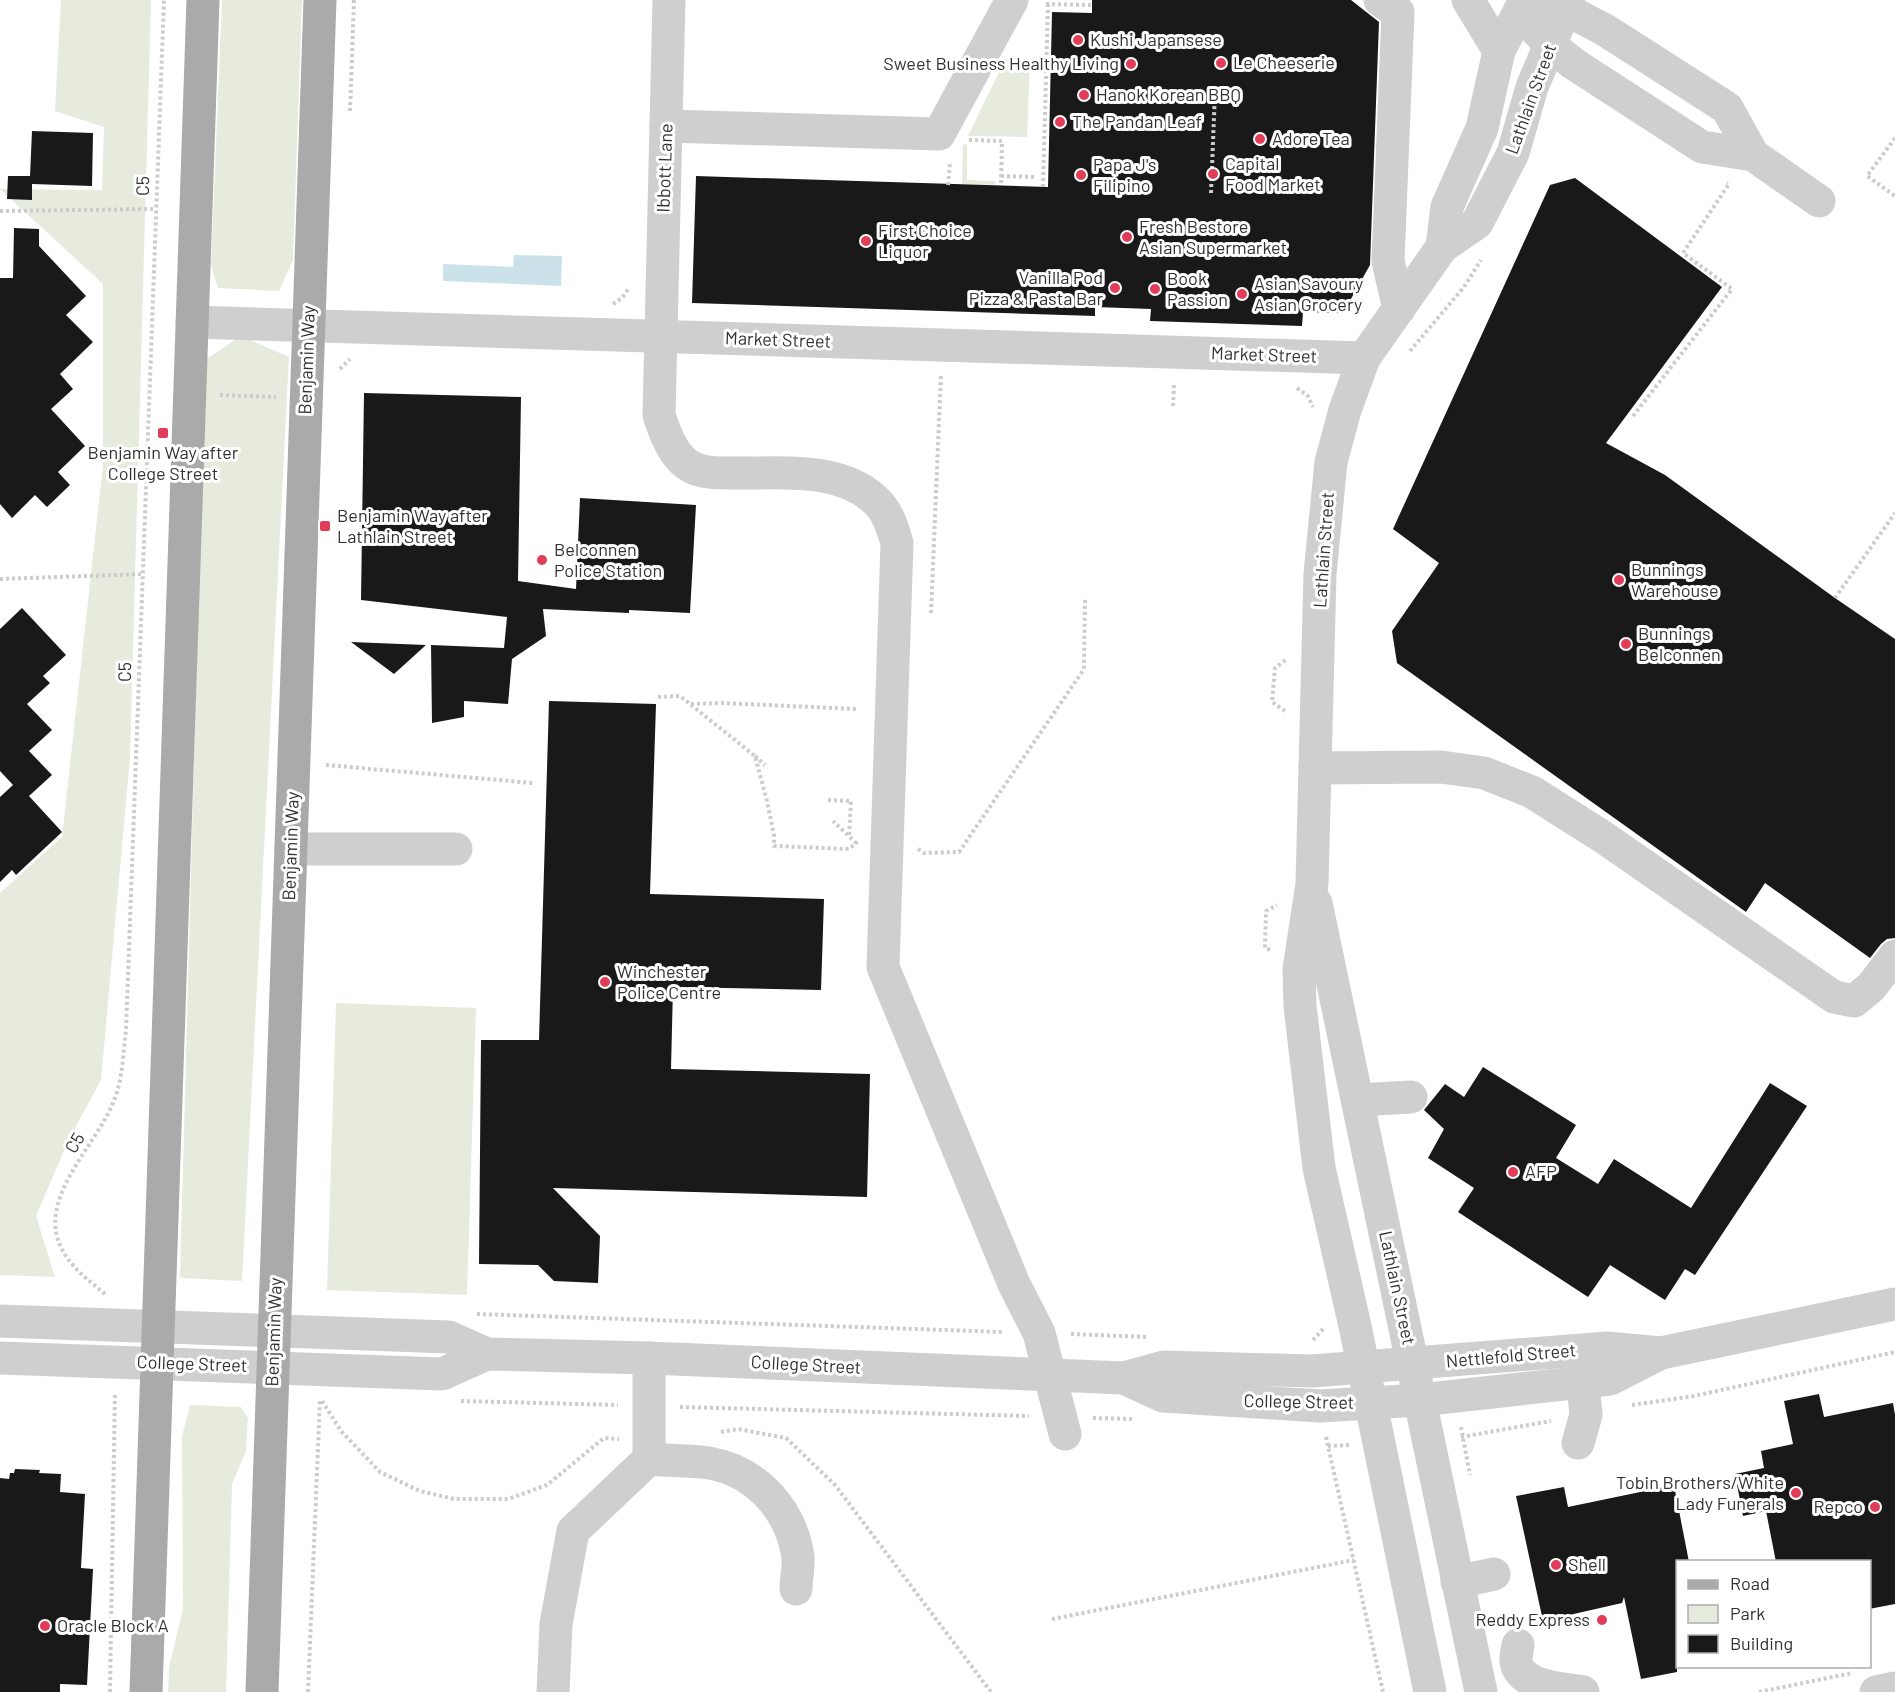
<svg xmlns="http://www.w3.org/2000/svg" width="1895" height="1692" font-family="Barlow,sans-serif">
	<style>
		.green { fill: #e6ebde }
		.water { fill: #cbe2ea }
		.building { fill: #191919 }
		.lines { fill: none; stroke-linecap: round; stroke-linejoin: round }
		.path { stroke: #ccc; stroke-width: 4; stroke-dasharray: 3 3; stroke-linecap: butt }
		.minor { stroke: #cfcfcf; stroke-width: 33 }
		.major { stroke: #aaa; stroke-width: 33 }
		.poi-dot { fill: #e03d58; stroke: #fff; stroke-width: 2 }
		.labels { text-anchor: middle; stroke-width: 6; stroke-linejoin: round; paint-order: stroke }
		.poi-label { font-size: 18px; fill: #323232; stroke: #fff; text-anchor: start }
		.street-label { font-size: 18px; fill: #323232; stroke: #fff }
	</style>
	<rect width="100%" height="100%" fill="#fff"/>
	<!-- green -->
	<g class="green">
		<path d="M61 0H151L130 758 101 1080 69 1139 36 1216 55 1277 0 1275V893L62 837 103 465V284L0 189 102 190 104 127 55 111Z"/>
		<path d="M222 0H302L293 260 279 291 218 288 211 265Z"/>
		<path d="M1005 60 1030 61 1027 137 968 136Z"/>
		<path d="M963 144 967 145V180L995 181V185L962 184Z"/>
		<path d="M241 336 289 357 242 1281 180 1278 205 360Z"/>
		<path d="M336 1003 476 1008 467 1295 327 1290Z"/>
		<path d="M190 1405 241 1407 248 1418 246 1451 232 1484 226 1692H168L169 1667 183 1609 182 1436Z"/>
	</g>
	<!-- water -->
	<path class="water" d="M514 255 562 256 561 286 443 281V264L513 267Z"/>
	<!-- building -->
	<g class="building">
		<path d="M1092 0H1351L1379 22 1370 265 1343 313 1303 312 1302 326 1150 321 1151 309 1095 307V316L692 303 696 176 1048 187 1052 12 1092 13Z"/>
		<path d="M32 131 93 133 92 186 32 184V200L7 199 8 176H30Z"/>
		<path d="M1575 178 1722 287 1606 443 1665 475 1835 598 1895 639V938L1887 939 1881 944 1870 958 1765 883 1746 912 1397 663 1392 631 1439 563 1393 529 1550 185Z"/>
		<path d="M14 228 39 229V246L86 296 66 315 93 342 60 374 73 389 51 409 85 446 58 472 70 485 47 507 35 495 12 518 0 504V278H13Z"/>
		<path d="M364 393 521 397 518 581 576 589 580 498 696 505 690 613 629 610V613L543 609 546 636 512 659 508 704 464 701V717L432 723 431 645 504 648 507 617 361 600Z"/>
		<path d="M22 608 66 655 43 676 50 683 27 704 52 730 29 751 52 775 29 796 62 832 16 875 12 870 0 882V797L13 785 0 771V629Z"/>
		<path d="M351 642 426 645 394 674Z"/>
		<path d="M549 701 656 704 650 894 824 899 821 990 673 987 671 1069 870 1074 867 1197 553 1188 600 1236 598 1283 554 1281 538 1265 479 1264 481 1040H539Z"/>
		<path d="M1483 1067 1576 1125 1556 1158 1598 1184 1614 1159 1691 1208 1770 1083 1807 1106 1695 1275 1685 1269 1665 1300 1610 1265 1588 1297 1458 1212 1474 1188 1428 1158 1444 1129 1424 1110 1445 1084 1464 1097Z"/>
		<path d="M1819 1394 1824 1417 1893 1403 1895 1415V1604L1869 1609V1562H1776L1766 1511 1743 1516 1735 1474 1764 1468 1761 1451 1793 1444 1784 1401Z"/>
		<path d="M15 1469 40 1470 39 1473 61 1474 60 1492 85 1494 81 1568 93 1569 87 1685 60 1684V1692H0V1478L9 1479 10 1473H14Z"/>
		<path d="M1674 1485 1689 1562H1677V1672L1641 1679 1624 1597 1622 1603 1543 1621 1516 1496 1564 1487 1568 1507Z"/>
	</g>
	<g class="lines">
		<!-- path -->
		<g class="path">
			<path d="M1046 4 1092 5"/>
			<path d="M350 111 354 0"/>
			<path d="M1895 138 1867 176 1895 196"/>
			<path d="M969 140 1002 141 1001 186"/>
			<path d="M1001 176 1037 177"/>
			<path d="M948 185 950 163"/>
			<path d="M1043 187 1048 4"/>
			<path d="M1211 193 1215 91"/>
			<path d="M0 211 156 209"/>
			<path d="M613 304 622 298 629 288"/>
			<path d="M1410 351 1464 287 1481 260"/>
			<path d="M340 369 350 359"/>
			<path d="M1297 388 1308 396 1313 407"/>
			<path d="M220 395 276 397"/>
			<path d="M1173 406 1174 382"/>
			<path d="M1633 416 1732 289 1683 253 1729 184 1727 183"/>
			<path d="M0 579 143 574"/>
			<path d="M1835 598 1895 513"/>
			<path d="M931 613 941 374"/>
			<path d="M658 697 680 696 755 756 767 801 774 835V846L849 849 856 843 833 821"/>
			<path d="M691 704 721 703 857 709"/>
			<path d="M1285 711 1272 702 1275 668 1287 659"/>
			<path d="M755 756 765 765"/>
			<path d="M326 765 533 783"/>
			<path d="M828 800 851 801 849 836"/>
			<path d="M918 849 924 853 959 852 1084 669 1085 598"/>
			<path d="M1270 950 1265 948 1266 911 1277 905"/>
			<path d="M105 1294C92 1283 78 1273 68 1259 27 1204 97 1148 115 1098 123 1077 123 1052 126 1030L164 0"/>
			<path d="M477 1314 1003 1332"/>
			<path d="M1071 1334 1147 1337"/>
			<path d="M1313 1340 1324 1328"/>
			<path d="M322 1401 341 1431 380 1472 420 1491 454 1499H508L547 1485 604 1438 619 1439"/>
			<path d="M461 1401 618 1405"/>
			<path d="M1632 1405 1694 1396 1895 1352"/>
			<path d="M680 1407 1029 1416"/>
			<path d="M1093 1418 1134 1419"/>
			<path d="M1461 1427 1470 1475"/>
			<path d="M721 1432 738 1429 786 1438 835 1485 991 1692"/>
			<path d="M1326 1437 1383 1692"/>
			<path d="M1461 1437 1551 1421"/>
			<path d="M1328 1446 1349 1445"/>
			<path d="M1052 1619 1354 1560"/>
			<path d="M110 1692 115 1392"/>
			<path d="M308 1692 320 1399"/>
			<path d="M1759 1692 1852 1673"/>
		</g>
		<!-- minor -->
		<g class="minor">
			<path d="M669 0 659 415C664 430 670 448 682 460 696 474 714 473 733 473 780 474 845 465 880 505 889 515 893 530 897 543L883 967 1014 1284 1039 1333 1065 1434"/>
			<path d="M1380 0 1398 12 1388 261 1399 309"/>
			<path d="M1468 0 1499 51"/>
			<path d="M1520 10 1565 9 1605 30 1727 108 1753 155 1819 201"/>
			<path d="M1536 30 1550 45 1574 64 1702 147 1753 155"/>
			<path d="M666 126 939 134 1012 0"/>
			<path d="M1442 247 1447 207 1482 128 1499 51 1525 0"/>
			<path d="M192 322 1364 358"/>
			<path d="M1315 768 1441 767 1484 773 1532 792 1603 837 1834 997 1854 1001 1871 987 1895 956"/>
			<path d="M291 849H456"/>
			<path d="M1316 903 1481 1692"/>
			<path d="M1358 1100 1411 1097"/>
			<path d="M0 1321 449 1337 487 1354 649 1358 1124 1378 1164 1367 1312 1371 1607 1348 1661 1353 1895 1304"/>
			<path d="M0 1358 442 1374 487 1354"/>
			<path d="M1124 1378 1163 1396 1320 1406 1420 1400 1610 1379 1661 1353"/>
			<path d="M1578 1443 1586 1415 1583 1382"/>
			<path d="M649 1459C668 1461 689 1460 709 1463 756 1471 791 1509 798 1557 799 1567 796 1579 796 1589"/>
			<path d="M1457 1582 1494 1574"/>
			<path d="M1518 1645C1517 1652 1514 1661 1518 1668 1529 1688 1563 1688 1583 1692"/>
			<path d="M553 1692 556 1624 573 1531 649 1459V1358"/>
			<path d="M1430 1692 1355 1326 1319 1168 1300 1006 1299 969 1312 884 1320 574 1331 462 1345 410 1364 358 1442 247 1477 223 1513 153 1532 87 1569 0"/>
			<path d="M1876 1692 1895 1688"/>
		</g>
		<!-- major -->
		<g class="major">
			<path d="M146 1692 203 0"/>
			<path d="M262 1692 320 0"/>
		</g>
	</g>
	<!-- markers -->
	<g class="poi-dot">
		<circle cx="1078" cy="40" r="6"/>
		<circle cx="1221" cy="63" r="6"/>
		<circle cx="1131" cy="64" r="6"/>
		<circle cx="1084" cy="95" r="6"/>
		<circle cx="1060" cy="122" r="6"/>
		<circle cx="1260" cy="139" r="6"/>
		<circle cx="1213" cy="174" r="6"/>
		<circle cx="1081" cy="175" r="6"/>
		<circle cx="1127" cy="237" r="6"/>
		<circle cx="866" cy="241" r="6"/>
		<circle cx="1115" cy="288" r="6"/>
		<circle cx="1155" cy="289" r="6"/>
		<circle cx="1242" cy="294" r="6"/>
		<rect x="157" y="427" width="12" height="12" rx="3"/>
		<rect x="319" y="520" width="12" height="12" rx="3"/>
		<circle cx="542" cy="560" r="6"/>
		<circle cx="1619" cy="580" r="6"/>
		<circle cx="1626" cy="644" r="6"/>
		<circle cx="605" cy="982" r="6"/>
		<circle cx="1513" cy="1172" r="6"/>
		<circle cx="1796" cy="1493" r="6"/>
		<circle cx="1875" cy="1507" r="6"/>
		<circle cx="1556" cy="1565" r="6"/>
		<circle cx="1602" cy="1620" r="6"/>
		<circle cx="45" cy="1626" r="6"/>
	</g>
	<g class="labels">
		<!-- poi labels -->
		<g class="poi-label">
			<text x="1090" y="46">Kushi Japansese</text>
			<text x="1233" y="69">Le Cheeserie</text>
			<text x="1119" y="70" text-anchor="end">Sweet Business Healthy Living</text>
			<text x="1096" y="101">Hanok Korean BBQ</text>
			<text x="1072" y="128">The Pandan Leaf</text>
			<text x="1272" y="145">Adore Tea</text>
			<text x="1225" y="170">Capital<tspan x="1225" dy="21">Food Market</tspan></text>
			<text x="1093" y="171">Papa J's<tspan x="1093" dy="21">Filipino</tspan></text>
			<text x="1139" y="233">Fresh Bestore<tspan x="1139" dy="21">Asian Supermarket</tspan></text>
			<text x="878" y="237">First Choice<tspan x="878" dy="21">Liquor</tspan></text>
			<text x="1103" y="284" text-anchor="end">Vanilla Pod<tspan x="1103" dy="21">Pizza &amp; Pasta Bar</tspan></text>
			<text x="1167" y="285">Book<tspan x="1167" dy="21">Passion</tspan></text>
			<text x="1254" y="290">Asian Savoury<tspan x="1254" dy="21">Asian Grocery</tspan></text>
			<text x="163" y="459" text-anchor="middle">Benjamin Way after<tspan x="163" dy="21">College Street</tspan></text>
			<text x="337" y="522">Benjamin Way after<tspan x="337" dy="21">Lathlain Street</tspan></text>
			<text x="554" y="556">Belconnen<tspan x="554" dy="21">Police Station</tspan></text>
			<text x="1631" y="576">Bunnings<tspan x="1631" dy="21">Warehouse</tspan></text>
			<text x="1638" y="640">Bunnings<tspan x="1638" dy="21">Belconnen</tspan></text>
			<text x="617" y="978">Winchester<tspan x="617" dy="21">Police Centre</tspan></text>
			<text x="1525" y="1178">AFP</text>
			<text x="1784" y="1489" text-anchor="end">Tobin Brothers/White<tspan x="1784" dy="21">Lady Funerals</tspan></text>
			<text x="1863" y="1513" text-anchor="end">Repco</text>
			<text x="1568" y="1571">Shell</text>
			<text x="1590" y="1626" text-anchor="end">Reddy Express</text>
			<text x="57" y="1632">Oracle Block A</text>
		</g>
		<!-- street labels -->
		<g class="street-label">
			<text transform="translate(1531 99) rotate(-70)" y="6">Lathlain Street</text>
			<text transform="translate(665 168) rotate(-88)" y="6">Ibbott Lane</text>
			<text transform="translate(143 186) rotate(-88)" y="6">C5</text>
			<text transform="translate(778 340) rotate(2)" y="6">Market Street</text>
			<text transform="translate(1264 355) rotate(2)" y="6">Market Street</text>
			<text transform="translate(307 360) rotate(-88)" y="6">Benjamin Way</text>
			<text transform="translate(1324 550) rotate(-86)" y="6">Lathlain Street</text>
			<text transform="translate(125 672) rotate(-88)" y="6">C5</text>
			<text transform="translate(291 846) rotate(-88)" y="6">Benjamin Way</text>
			<text transform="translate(75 1143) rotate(-58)" y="6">C5</text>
			<text transform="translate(1397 1288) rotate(78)" y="6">Lathlain Street</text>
			<text transform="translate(274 1332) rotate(-88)" y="6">Benjamin Way</text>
			<text transform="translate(1511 1356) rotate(-5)" y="6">Nettlefold Street</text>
			<text transform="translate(192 1364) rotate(2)" y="6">College Street</text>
			<text transform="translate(806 1365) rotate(3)" y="6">College Street</text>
			<text transform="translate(1299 1402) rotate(1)" y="6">College Street</text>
		</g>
	</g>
	<!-- legend -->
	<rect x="1676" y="1560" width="195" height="108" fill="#ffffff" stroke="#adadad" stroke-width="1.5"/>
	<rect x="1688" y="1580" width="30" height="9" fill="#aaaaaa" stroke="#adadad" stroke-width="1.5"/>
	<text x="1730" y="1590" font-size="18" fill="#323232">Road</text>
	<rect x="1688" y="1605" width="30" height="18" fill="#e6ebde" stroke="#adadad" stroke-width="1.5"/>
	<text x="1730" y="1620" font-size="18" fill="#323232">Park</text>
	<rect x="1688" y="1635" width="30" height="18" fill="#191919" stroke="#adadad" stroke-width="1.5"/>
	<text x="1730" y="1650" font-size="18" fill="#323232">Building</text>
</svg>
